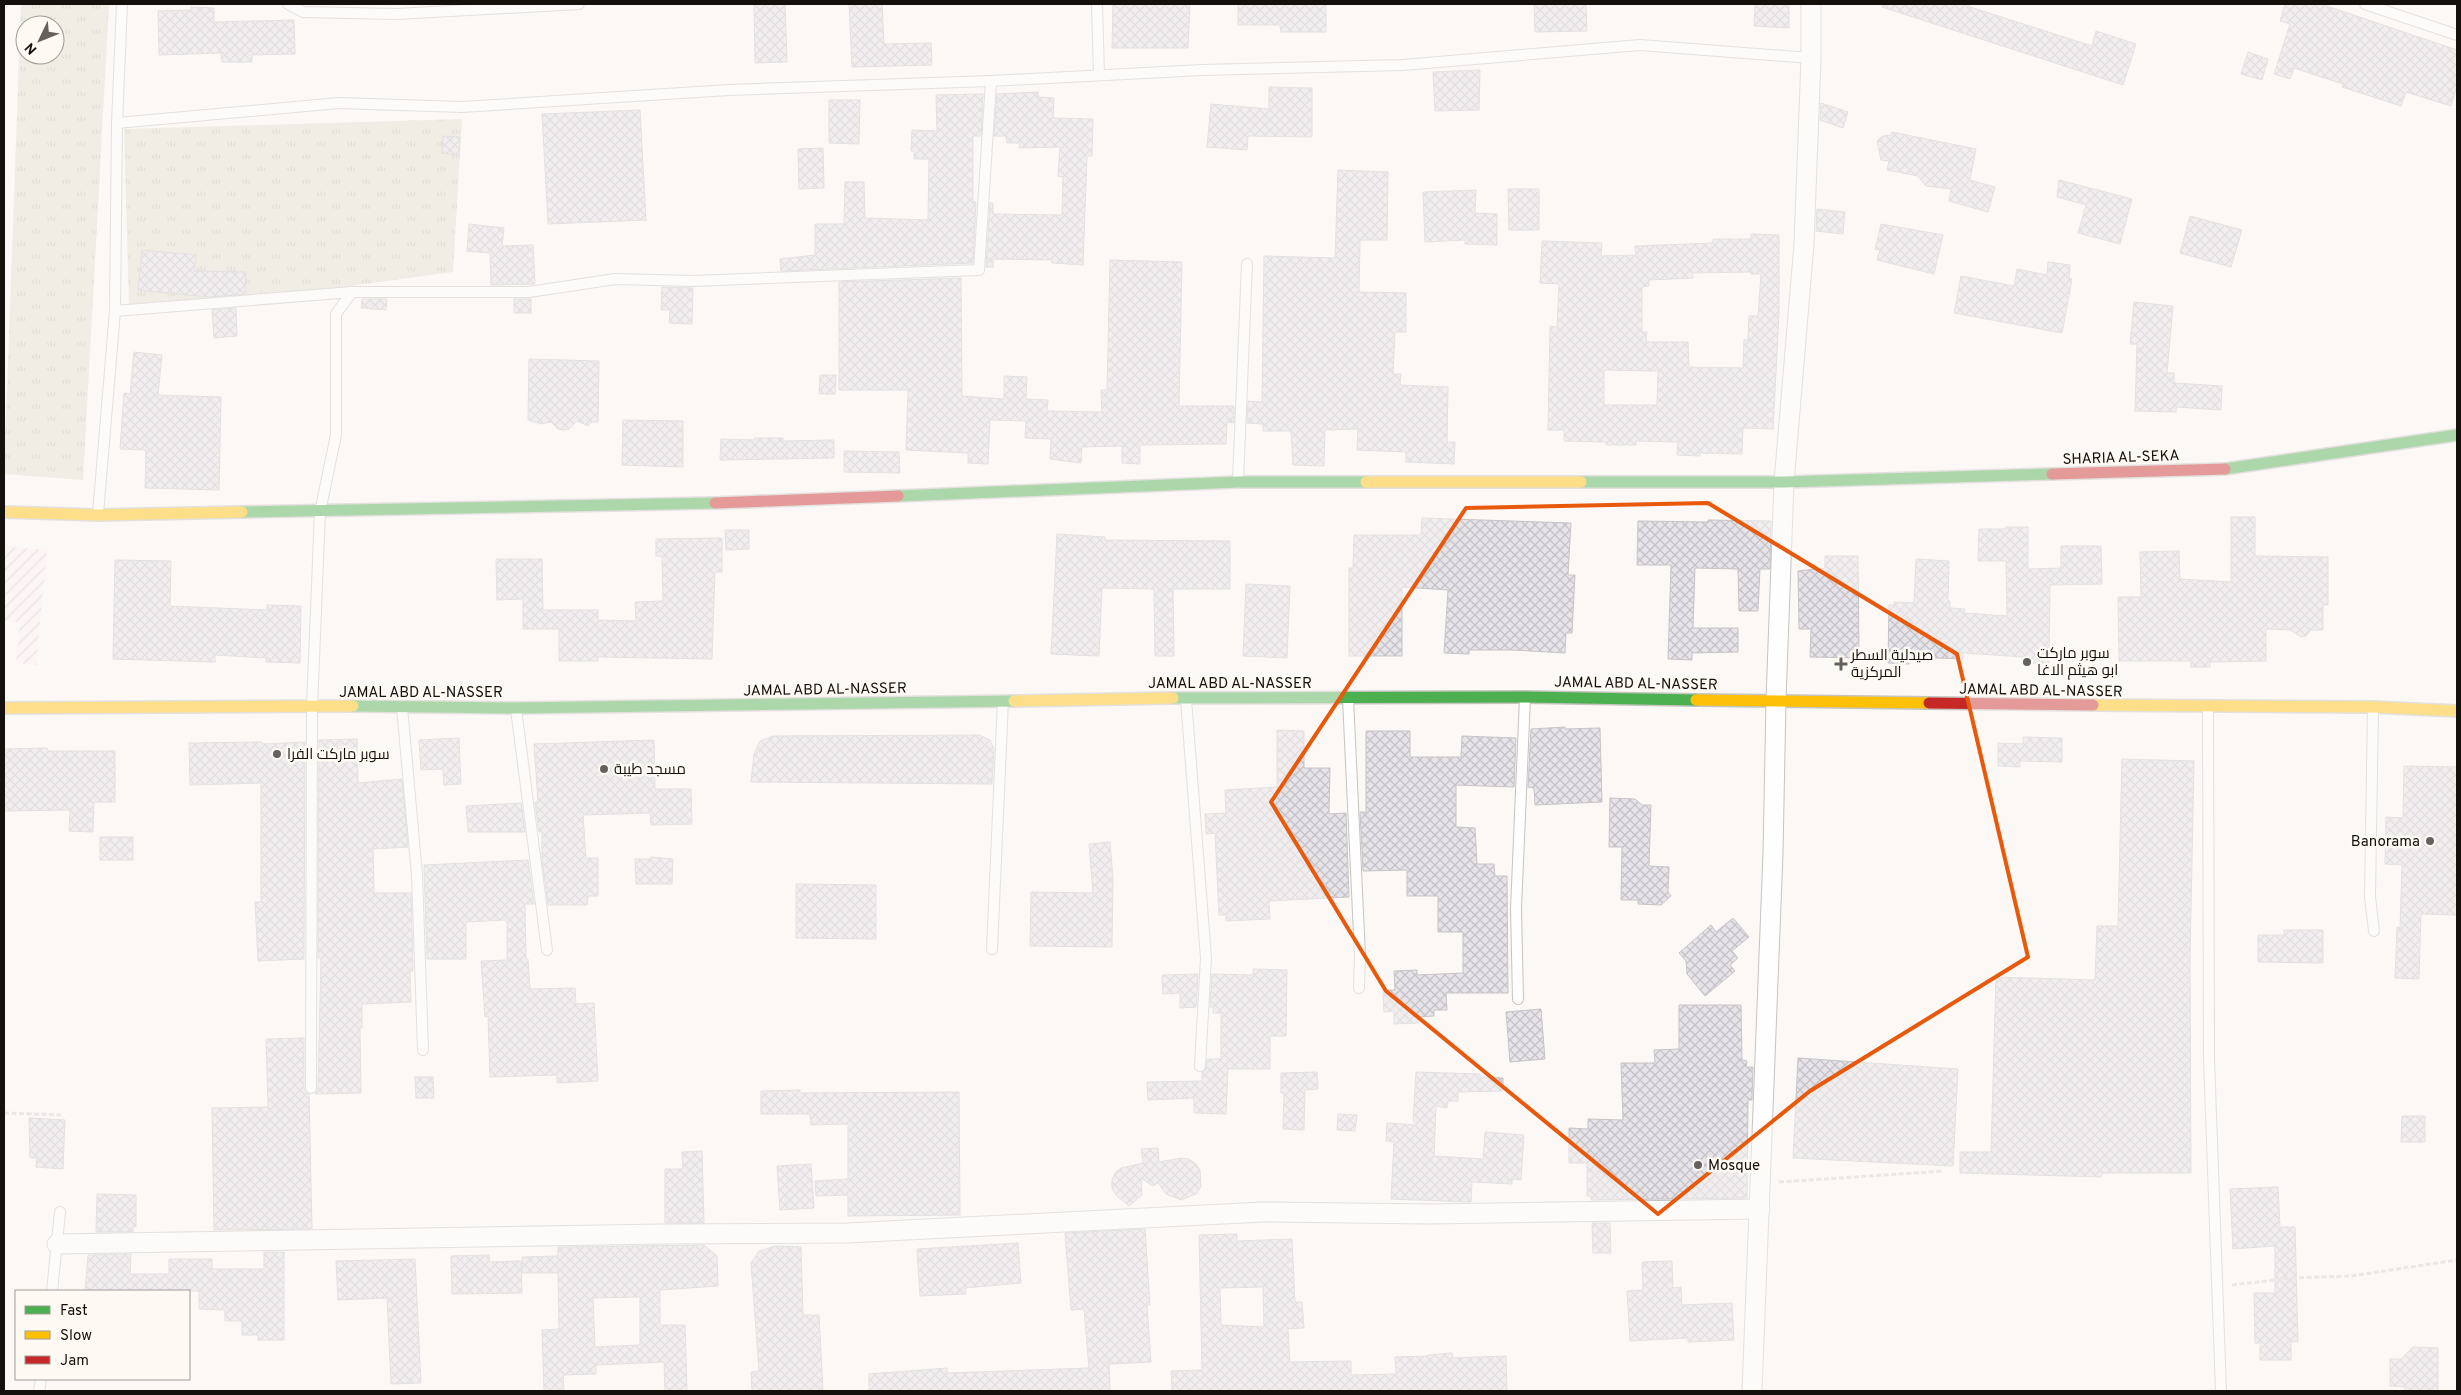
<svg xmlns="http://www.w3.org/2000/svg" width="2461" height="1395" font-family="Overpass,Cairo,sans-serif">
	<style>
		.industrial { fill: url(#industrial-furrows) }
		.grass { fill: url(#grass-tufts); fill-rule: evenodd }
		.building { fill: url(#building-cross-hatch); stroke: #c7c5c7; fill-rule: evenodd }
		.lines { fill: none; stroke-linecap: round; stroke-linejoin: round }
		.lane-casing { stroke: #c6c4c0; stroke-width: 12 }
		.street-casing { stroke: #c6c4c0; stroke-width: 21 }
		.fast-casing { stroke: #c6c4c0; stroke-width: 14 }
		.slow-casing { stroke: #c6c4c0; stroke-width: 14 }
		.jam-casing { stroke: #c6c4c0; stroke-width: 14 }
		.path { stroke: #d5d3d2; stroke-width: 3; stroke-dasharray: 5 2.5; stroke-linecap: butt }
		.lane { stroke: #fefefe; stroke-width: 10 }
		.street { stroke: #fefefe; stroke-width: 19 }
		.fast { stroke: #4caf50; stroke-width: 11 }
		.slow { stroke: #ffc107; stroke-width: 11 }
		.jam { stroke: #c62828; stroke-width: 11 }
		.marked { fill: none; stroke: #e8590c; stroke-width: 4; stroke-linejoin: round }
		.poi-dot { fill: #65625e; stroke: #fef9f2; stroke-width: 2 }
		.labels { text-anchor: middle; stroke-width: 5; stroke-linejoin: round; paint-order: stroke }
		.street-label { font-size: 15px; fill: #14110d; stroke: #fef9f2 }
		.poi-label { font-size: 15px; fill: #14110d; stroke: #fef9f2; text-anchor: start }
	</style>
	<defs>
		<pattern id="industrial-furrows" width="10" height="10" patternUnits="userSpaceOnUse" patternTransform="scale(1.25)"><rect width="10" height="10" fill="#fdf0f3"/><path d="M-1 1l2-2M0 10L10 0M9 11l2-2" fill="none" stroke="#d8cdcf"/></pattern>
		<pattern id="grass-tufts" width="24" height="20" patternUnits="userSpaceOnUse" patternTransform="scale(1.25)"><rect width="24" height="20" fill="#e1e1cf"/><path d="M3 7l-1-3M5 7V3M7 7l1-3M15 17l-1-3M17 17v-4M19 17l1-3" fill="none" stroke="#c0c0b1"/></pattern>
		<pattern id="building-cross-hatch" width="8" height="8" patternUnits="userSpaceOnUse" patternTransform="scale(1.25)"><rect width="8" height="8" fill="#e6e3e9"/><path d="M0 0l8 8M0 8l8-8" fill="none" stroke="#c4c2c7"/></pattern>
	</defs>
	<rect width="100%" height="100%" fill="#fbf8f5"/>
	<!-- industrial -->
	<path class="industrial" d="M4 546 47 550 36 665 16 663 20 622 4 621Z"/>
	<!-- grass -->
	<g class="grass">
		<path d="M21 4H109L83 480 4 474ZM25 25H55V55H25Z"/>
		<path d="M462 119 453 272 291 294 129 307 124 129Z"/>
	</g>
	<!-- building -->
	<g class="building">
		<path d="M754 4H785L787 62 755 63Z"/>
		<path d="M849 4H882L884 44 931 43 932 65 852 67Z"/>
		<path d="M1113 4H1190L1188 48H1112Z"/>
		<path d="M1238 4H1326V32H1281L1280 25H1238Z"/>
		<path d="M1534 4H1586L1587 31 1535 32Z"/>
		<path d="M1755 4H1789V28L1754 26Z"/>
		<path d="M1882 4H1961L2092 46 2096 31 2136 44 2123 85 1882 7Z"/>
		<path d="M2285 4H2321L2457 50V86L2451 106 2406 92 2401 106 2342 87 2343 84 2294 68 2290 79 2274 74 2290 24 2280 21Z"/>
		<path d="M191 7 214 8V22L294 20 295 54 252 55V62H222L221 53 159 55 158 11 191 10Z"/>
		<path d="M2248 52 2268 59 2262 80 2241 74Z"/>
		<path d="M1480 70 1479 110 1435 111 1433 72Z"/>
		<path d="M1269 87 1312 88V137L1248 136 1247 150 1207 147 1211 104 1269 109Z"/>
		<path d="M1038 92V97L1054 98 1053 118 1093 119 1092 156H1087L1083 265 1052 263V260L993 259V267H986L990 203H993V214L1062 215 1063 177 1058 176 1060 147 1019 148 1020 143H1007L1006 136H994L997 94Z"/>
		<path d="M983 94 981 136H973V202H976L973 263 781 271 780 259 815 255V224H844L845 182H864L865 218 928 220 929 159H914V151H911L912 130 937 131 936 95Z"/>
		<path d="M829 100H860L859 144 829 143Z"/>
		<path d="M1821 103 1848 112 1843 128 1820 120Z"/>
		<path d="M640 110 646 220 548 224 542 114Z"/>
		<path d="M1892 132 1976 149 1970 180 1995 187 1988 212 1949 201 1951 189 1926 186 1918 176 1887 170 1889 161 1881 160 1877 141 1883 136 1891 135Z"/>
		<path d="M443 136 460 137 459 155 442 153Z"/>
		<path d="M823 148 824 188 799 189 798 149Z"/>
		<path d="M1338 170 1388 172 1387 240H1360L1359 292 1406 293V332H1395L1393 374H1401L1400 385 1448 387 1447 442H1455L1454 464 1406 462V452L1357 450 1358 429 1325 430 1324 466 1293 465 1291 431H1263V424L1247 423 1248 401 1262 402 1264 256 1335 258Z"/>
		<path d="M2059 180 2132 199 2120 244 2078 233 2086 205 2057 197Z"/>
		<path d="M1508 189H1539V230H1509Z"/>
		<path d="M1476 190 1475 213 1497 214V245L1465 244V240L1425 242 1423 192Z"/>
		<path d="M1817 209 1845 212 1843 234 1816 231Z"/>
		<path d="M2190 216 2242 230 2231 267 2180 253Z"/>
		<path d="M469 224 504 228 502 246 533 245 535 284 491 285 490 253 467 251Z"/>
		<path d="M1881 224 1943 235 1934 274 1877 260 1880 250 1875 249Z"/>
		<path d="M1751 234 1779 235V314L1773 429 1743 428 1742 454 1700 453V456L1677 455 1678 442 1636 441V445H1606V442L1564 441V430H1548L1550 326 1557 327 1559 284 1540 283 1542 241 1602 243 1601 256 1636 255 1635 246 1713 243V239H1751ZM1751 272V274H1761L1758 316H1749L1748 340H1744L1743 368 1689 367 1688 342H1646L1647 332H1642V287L1649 286V280L1693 278 1692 273ZM1604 370 1658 371 1657 405H1604Z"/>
		<path d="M142 250 196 255 194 271 246 272 245 294 208 297 138 290Z"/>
		<path d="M1110 260 1182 262 1179 406H1234V423L1227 422 1226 444 1140 445V464L1122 463V446L1082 447 1081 463 1050 459 1051 439 1025 438 1026 421 990 420 988 464 968 463V453L906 450 908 390H839V282L961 278 962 396 1004 399V376L1027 377 1026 399 1048 400 1047 411 1102 412 1101 390H1107Z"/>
		<path d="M2048 262 2070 265 2069 278 2072 279 2062 333 1954 313 1961 276 2014 286 2017 269 2047 275Z"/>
		<path d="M662 287 693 288 692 324 669 323 670 310H661Z"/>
		<path d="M362 299H387L386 310 361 308Z"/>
		<rect x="514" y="299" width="17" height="14"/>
		<path d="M2134 302 2173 306 2167 373H2174V383L2222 386 2221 410 2176 407V412L2135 411 2137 344H2130Z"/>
		<path d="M236 308 237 336 214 338 212 310Z"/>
		<path d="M134 352 162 355 158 395 221 397 219 490 145 488 146 450 120 449 124 393 130 394Z"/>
		<path d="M529 359 599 361 598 422H592L588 426 577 421 569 429 564 430 558 429 551 422 541 424 528 420Z"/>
		<path d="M820 375H836L835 394H819Z"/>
		<path d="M623 420 683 421V467L622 465Z"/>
		<path d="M755 438H783V441L834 440V458L720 460 721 439 755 440Z"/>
		<path d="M844 451 899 452 900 473 844 472Z"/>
		<path d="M2231 517H2255V556L2328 557V605H2323V630H2311L2306 636 2301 637 2290 630 2266 629V661L2210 662V667H2191V661H2119L2118 597H2141L2140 552 2179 551 2180 579 2231 582Z"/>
		<path d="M1422 518 1571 523 1568 575H1575L1572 633H1566L1565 653 1513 650H1469V654L1444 653 1448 590 1402 587V656H1349V568H1353L1354 535H1421Z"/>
		<path d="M1708 520 1771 521 1770 569H1760L1758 611H1739L1738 569 1695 568 1693 628H1738V652L1692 653V660L1668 659 1671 565H1637L1638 521 1708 522Z"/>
		<path d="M2006 527H2028V569L2061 568V546H2101L2102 584 2050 585 2049 663H2023V657L1963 653V659L1909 657V664L1888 663 1889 605H1894V602L1914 603 1916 559 1949 561 1948 601H1950V608L1965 609 1964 613 2007 616 2006 561H1978L1979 529H2006Z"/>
		<path d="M725 530H749V549L726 550Z"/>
		<path d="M1057 534 1105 537V540L1230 541V589H1173L1174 656H1155L1154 589 1102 588 1099 656 1051 654Z"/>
		<path d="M722 538V572H715L712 659 598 657V661H559V629H523V599L497 600 496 559H542L543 610H598V620L636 621 635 602 663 601 662 556H656V539Z"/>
		<path d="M1825 556H1858L1859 658 1810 657 1811 629H1799L1798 571 1825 568Z"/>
		<path d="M115 560 171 561 170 606 267 610V605L301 606 300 663 266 662V658L215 655V662L113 659Z"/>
		<path d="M1246 584 1290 586 1287 658 1243 656Z"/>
		<path d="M1565 727V729L1600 728 1602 802 1535 805 1534 788 1528 787 1531 729Z"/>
		<path d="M1277 730 1304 731V768H1330L1329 814 1346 813 1349 897 1269 901 1270 919 1226 921V915H1219L1215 833 1206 834 1205 814 1226 813 1225 790 1277 787Z"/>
		<path d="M1366 731H1410V757H1461L1462 736 1516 738 1514 787 1456 785V827L1475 828 1477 864H1494L1495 876H1507L1508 993H1446L1447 1010H1434V1016L1418 1017V1023L1394 1024V1011L1384 1012 1383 990H1395L1394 971 1417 970V975L1463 973V932H1438V896H1407V870L1363 871 1360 812H1366Z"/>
		<path d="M979 735 990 740 994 749 992 784 751 782 754 754 760 741 773 736Z"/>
		<path d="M2023 737 2062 738V762L2020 761V767L1998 766V743L2023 744Z"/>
		<path d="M459 738 461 784 444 785 443 769 421 770 419 740Z"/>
		<path d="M357 739 358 783 402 779 408 847 373 849 374 893H411L413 971H410L411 1002 362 1004V1028L360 1027 361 1093 315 1094 318 1088 321 958H318L319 740Z"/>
		<path d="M654 740 655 789H691L692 824 651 825 650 813 583 815 586 858H598V896H588L587 905H548L542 859V832H539L535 802H538L534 744Z"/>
		<path d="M262 742V744L305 742 304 959 258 961 255 902H261V783L190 785 189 743Z"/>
		<path d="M47 748 48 751H115V802H94L93 832 69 831 70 810 4 811V749Z"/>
		<path d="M2122 759 2194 761 2190 959 2191 1173H2102L2101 1177 1960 1173V1152H1991L1996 977 2095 980 2097 926H2118Z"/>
		<path d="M2404 766 2457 767V915L2421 914 2419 979 2395 978 2397 927 2400 928 2402 865 2385 864 2386 817 2403 818Z"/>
		<path d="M1610 798 1635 799 1642 805H1651L1649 866 1669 867 1668 892 1671 896 1661 905 1638 904V900H1621L1622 847H1609Z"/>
		<path d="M521 803 525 832H468L466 806Z"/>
		<rect x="100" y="837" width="33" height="23"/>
		<path d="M1110 842 1113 878 1112 947 1030 946 1031 892 1093 893 1089 844Z"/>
		<path d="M651 857 673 859 672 884H636L635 859H651Z"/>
		<path d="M528 860 534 904H525L526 959H528L530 989 575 988 576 1004 594 1003 598 1081 557 1083V1075L490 1077 488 1016 485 1017 481 961 507 960V922L505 920 466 922V959H427L424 865Z"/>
		<path d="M796 884 876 885V939L796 938Z"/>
		<path d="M1733 918 1749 937 1732 951 1738 958 1730 965 1735 971 1705 996 1687 974 1686 961 1679 953 1711 925 1716 932Z"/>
		<path d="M2284 930H2323V963L2258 962V935H2284Z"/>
		<path d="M1253 969 1287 970 1286 1036H1270V1069H1228L1226 1114 1194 1113V1098L1148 1100 1147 1082 1202 1081V1072L1206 1069 1207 1059H1221V1013H1213V1007H1210L1212 974 1253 975Z"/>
		<path d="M1198 974 1196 1007 1180 1008V993L1163 994 1162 975Z"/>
		<path d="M1679 1005H1741L1742 1060 1747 1061 1746 1067H1753L1752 1100H1748L1747 1198 1591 1200V1196H1587V1163H1569V1128L1588 1129V1119L1623 1120 1621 1063H1655L1654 1050 1679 1049Z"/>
		<path d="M1541 1009 1545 1059 1510 1062 1506 1012Z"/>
		<path d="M304 1038V1088L309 1094 312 1229 214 1230 212 1108 268 1107 266 1039Z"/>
		<path d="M1798 1058 1958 1069 1953 1166 1793 1158Z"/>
		<path d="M1317 1072 1318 1089 1305 1090 1304 1130 1283 1129 1284 1093H1281V1073Z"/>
		<path d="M1416 1072 1480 1074V1077L1503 1078V1091L1458 1092V1101H1448L1447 1108 1436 1106 1434 1156 1483 1159 1485 1132 1524 1135 1521 1180 1512 1179V1184L1472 1182 1471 1202 1391 1199 1394 1142 1386 1141 1387 1123 1417 1125 1413 1121Z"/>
		<path d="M415 1077H433L434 1098H416Z"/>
		<path d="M800 1090V1093L959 1092 960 1215 848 1216V1195L816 1196 815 1181 848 1179V1124L811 1125 810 1114H761V1091Z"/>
		<path d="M1338 1114 1357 1115 1355 1131 1337 1130Z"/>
		<path d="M2402 1116H2425V1142H2401Z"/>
		<path d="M29 1118 65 1120 63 1169 36 1167 37 1158H30Z"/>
		<path d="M1158 1148 1159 1162 1181 1158 1189 1159 1196 1164 1200 1170 1201 1187 1196 1194 1181 1200 1166 1194 1158 1183 1153 1186 1141 1178 1142 1195 1129 1206 1116 1195 1112 1188V1180L1115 1173 1121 1168 1143 1163 1141 1149Z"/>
		<path d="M702 1151 704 1223H665V1169H683L682 1152Z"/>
		<path d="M811 1164 814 1208 780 1210 777 1166Z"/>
		<path d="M2278 1187 2280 1227H2295L2298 1342H2291V1360H2260V1343H2255L2254 1293H2275V1246L2233 1249 2230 1189Z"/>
		<path d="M97 1194 136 1195V1227L133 1226V1232H96Z"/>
		<path d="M1592 1223H1610L1611 1253H1593Z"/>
		<path d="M1145 1229 1150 1305H1147L1151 1362 1109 1364 1110 1391H869V1374L947 1368V1373L1089 1368 1084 1309 1071 1310 1065 1233Z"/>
		<path d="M1237 1234V1241L1292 1239 1295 1302H1302L1304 1328 1288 1329 1290 1362 1351 1361V1375L1396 1374 1395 1357 1428 1356V1355L1452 1353 1453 1358 1506 1356 1507 1391H1172L1171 1371 1202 1370 1199 1235ZM1263 1287 1264 1327 1221 1325 1220 1288Z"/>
		<path d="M1018 1243 1021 1283 965 1288 966 1294 920 1296 917 1249Z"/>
		<path d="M704 1245 717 1256 718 1286 660 1290V1325H685L687 1391H665L664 1362 596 1365V1374L563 1375 564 1391H544L542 1330 559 1329 558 1273H522V1257L558 1256V1247ZM640 1297V1345L595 1347 593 1298Z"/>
		<path d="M775 1246 801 1247 803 1315H819L823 1391H752L751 1372 759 1371 751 1263 759 1251Z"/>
		<path d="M264 1252H284V1340H258V1335H242V1321H225V1310L199 1309V1291H85L88 1255 131 1254 130 1274H169V1259H212V1269H264Z"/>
		<path d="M489 1255 490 1262 521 1261 522 1293 452 1294 451 1256Z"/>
		<path d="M415 1259 421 1383 391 1384 387 1298 338 1300 336 1261Z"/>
		<path d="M1672 1261 1673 1288 1681 1287 1682 1305 1732 1303 1734 1340 1688 1342V1338L1630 1341 1627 1291 1643 1290 1642 1262Z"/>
		<path d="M2413 1347 2438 1348V1391H2405V1387L2390 1386V1359H2401Z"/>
	</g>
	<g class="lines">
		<defs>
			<g id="lane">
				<path d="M288 4 303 12 396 14 579 4"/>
				<path d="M1097 4 1099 75"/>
				<path d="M2365 4 2457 35"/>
				<path d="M117 123 339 103 462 107 729 90 991 81 1202 70 1403 65 1640 45 1811 58"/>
				<path d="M352 292H529L615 279 693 281 979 270 991 81"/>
				<path d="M115 311 352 292 336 314V435L320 512 312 707 311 1088"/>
				<path d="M1238 481 1247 264"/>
				<path d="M98 514 115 311 117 123 122 4"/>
				<path d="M1348 698 1360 956 1359 988"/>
				<path d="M1186 699 1206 958 1200 1066"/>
				<path d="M402 707 417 875 423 1050"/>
				<path d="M2208 708 2209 1059 2221 1391"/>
				<path d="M2373 708 2370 897 2374 931"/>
				<path d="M516 709 547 950"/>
				<path d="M992 949 1003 701"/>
				<path d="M1518 999 1516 909 1525 698"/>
				<path d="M52 1291 60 1212"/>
				<path d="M39 1391 41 1379"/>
			</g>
			<g id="street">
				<path d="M57 1244 663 1234 847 1233 1263 1212 1430 1214 1760 1209"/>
				<path d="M1752 1391 1773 853 1776 700 1784 482 1804 244 1811 58V4"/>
			</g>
			<g id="fast">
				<path d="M2225 469 2457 435"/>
				<path d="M1581 482H1784L2052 474"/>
				<path d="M898 496 1238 482H1366"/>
				<path d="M242 512 715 503"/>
				<path d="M1173 698 1525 697 1696 700"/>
				<path d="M353 706 516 708 1014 701"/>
			</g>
			<g id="slow">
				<path d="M1366 482H1581"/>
				<path d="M4 512 98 515 242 512"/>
				<path d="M1696 700 1929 703"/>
				<path d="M1014 701 1173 698"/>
				<path d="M2093 705 2373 707 2457 711"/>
				<path d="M4 708 353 706"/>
			</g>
			<g id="jam">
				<path d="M2052 474 2225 469"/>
				<path d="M715 503 898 496"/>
				<path d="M1929 703 2093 705"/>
			</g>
		</defs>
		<!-- lane casing -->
		<use href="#lane" class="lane-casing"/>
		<!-- street casing -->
		<use href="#street" class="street-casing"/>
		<!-- fast casing -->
		<use href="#fast" class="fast-casing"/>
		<!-- slow casing -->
		<use href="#slow" class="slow-casing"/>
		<!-- jam casing -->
		<use href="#jam" class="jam-casing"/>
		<!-- path -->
		<g class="path">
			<path d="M4 1113 61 1115"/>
			<path d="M1779 1182 1943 1171"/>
			<path d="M2232 1285 2292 1278 2351 1276 2457 1260"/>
		</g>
		<!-- lane -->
		<use href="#lane" class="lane"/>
		<!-- street -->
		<use href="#street" class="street"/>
		<!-- fast -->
		<use href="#fast" class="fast"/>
		<!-- slow -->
		<use href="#slow" class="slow"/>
		<!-- jam -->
		<use href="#jam" class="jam"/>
	</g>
	<!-- marked area -->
	<path d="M0 0H2461V1395H0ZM1708 503 1957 654 2028 957 1810 1091 1658 1214 1386 991 1271 802 1466 508Z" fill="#fbf8f5" fill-opacity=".55" fill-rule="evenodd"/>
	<path class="marked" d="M1708 503 1957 654 2028 957 1810 1091 1658 1214 1386 991 1271 802 1466 508Z"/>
	<!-- markers -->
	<g class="poi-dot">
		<circle cx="2027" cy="662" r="5"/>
		<path d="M1838.5 656.5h5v5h5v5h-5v5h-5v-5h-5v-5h5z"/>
		<circle cx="277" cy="754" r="5"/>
		<circle cx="604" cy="769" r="5"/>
		<circle cx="2430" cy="841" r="5"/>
		<circle cx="1698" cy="1165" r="5"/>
	</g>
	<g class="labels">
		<!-- street labels -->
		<g class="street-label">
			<text transform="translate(2121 457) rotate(-2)" y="5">SHARIA AL-SEKA</text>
			<text x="1230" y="688">JAMAL ABD AL-NASSER</text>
			<text transform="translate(1636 683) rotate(1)" y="5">JAMAL ABD AL-NASSER</text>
			<text transform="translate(825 689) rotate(-1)" y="5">JAMAL ABD AL-NASSER</text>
			<text transform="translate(2041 690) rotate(1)" y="5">JAMAL ABD AL-NASSER</text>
			<text x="421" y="697">JAMAL ABD AL-NASSER</text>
		</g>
		<!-- poi labels -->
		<g class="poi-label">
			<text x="2037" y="658">سوبر ماركت<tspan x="2037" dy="17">ابو هيثم الاغا</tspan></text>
			<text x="1851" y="660">صيدلية السطر<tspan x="1851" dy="17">المركزية</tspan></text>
			<text x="287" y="759">سوبر ماركت الفرا</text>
			<text x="614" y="774">مسجد طيبة</text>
			<text x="2420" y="846" text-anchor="end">Banorama</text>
			<text x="1708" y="1170">Mosque</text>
		</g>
	</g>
	<!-- border -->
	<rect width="2461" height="1395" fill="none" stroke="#14110d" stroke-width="10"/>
	<!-- legend -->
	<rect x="15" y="1290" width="175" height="90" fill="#fef9f2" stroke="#a09c96"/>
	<rect x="25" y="1306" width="25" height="8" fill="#4caf50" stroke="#a09c96"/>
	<text x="60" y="1315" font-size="15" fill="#14110d">Fast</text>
	<rect x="25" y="1331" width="25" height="8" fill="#ffc107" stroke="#a09c96"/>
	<text x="60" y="1340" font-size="15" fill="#14110d">Slow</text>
	<rect x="25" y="1356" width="25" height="8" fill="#c62828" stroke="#a09c96"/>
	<text x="60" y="1365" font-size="15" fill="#14110d">Jam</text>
	<!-- north arrow -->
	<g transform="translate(40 40) rotate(227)"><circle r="24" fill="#fef9f2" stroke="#a09c96"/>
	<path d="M0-4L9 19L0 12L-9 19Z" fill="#65625e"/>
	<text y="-8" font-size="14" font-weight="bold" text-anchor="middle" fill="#14110d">N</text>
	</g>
</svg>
